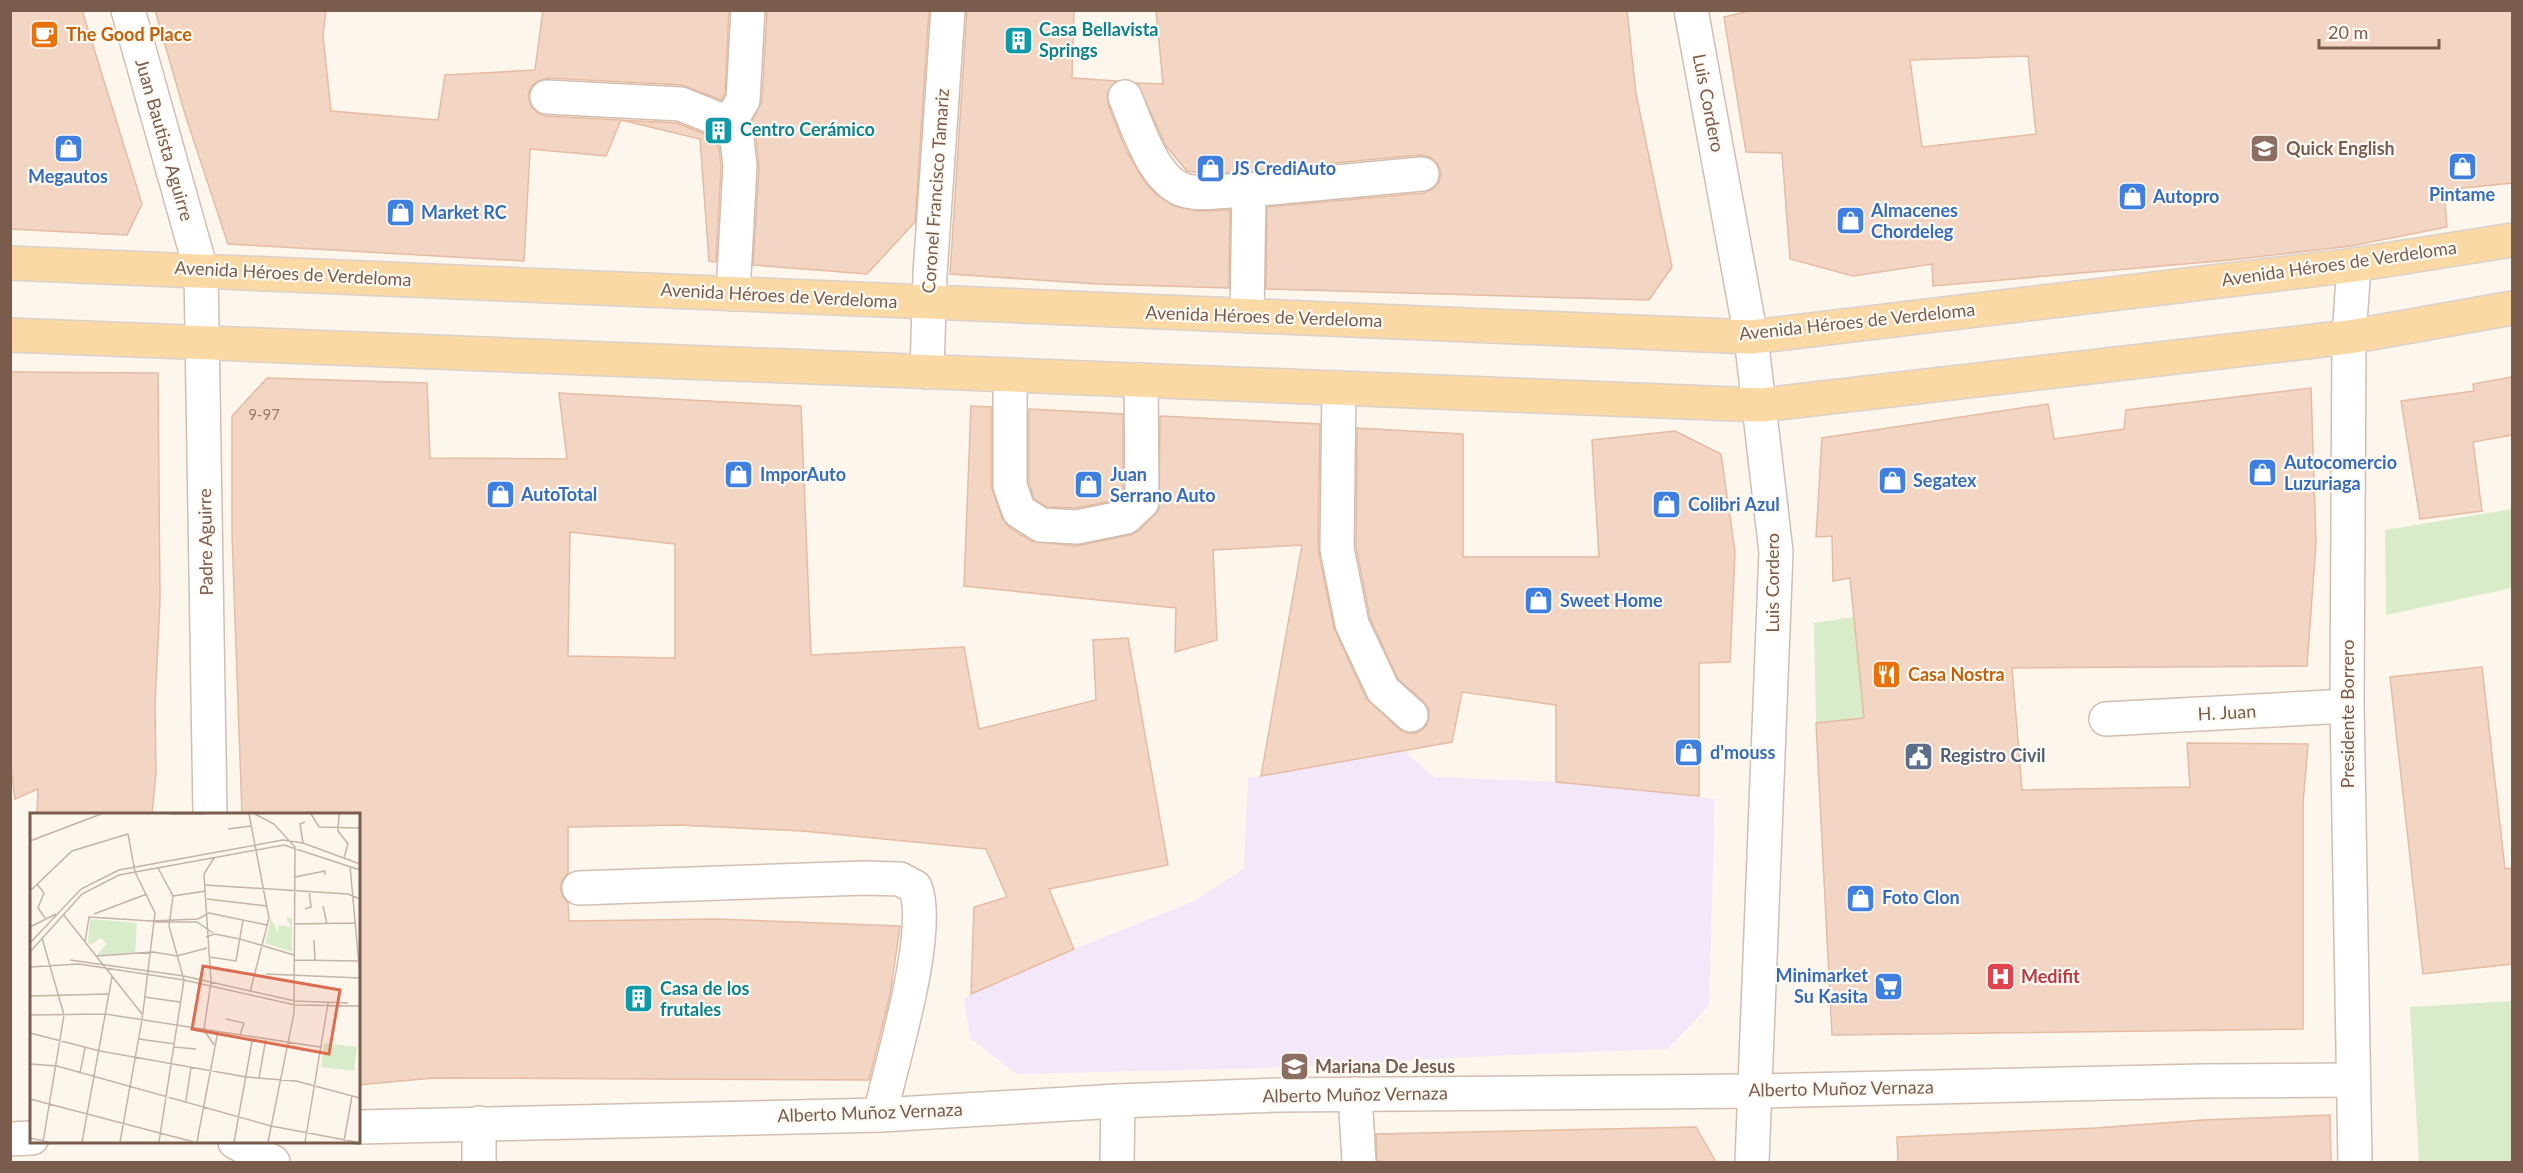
<svg xmlns="http://www.w3.org/2000/svg" width="2523" height="1173" font-family="Lato,sans-serif">
	<style>
		.education { fill: #f3e8fa }
		.green { fill: #d8ecc9 }
		.building { fill: #f3d5c3; stroke: #e6bba3; stroke-width: 1.5; fill-rule: evenodd }
		.lines { fill: none; stroke-linecap: round; stroke-linejoin: round }
		.minor-casing { stroke: #d1beb0; stroke-width: 36 }
		.major-casing { stroke: #dad1cd; stroke-width: 36 }
		.minor { stroke: #fff; stroke-width: 33 }
		.major { stroke: #fbd9a5; stroke-width: 33 }
		.labels { text-anchor: middle; stroke-width: 4.5; stroke-linejoin: round; paint-order: stroke }
		.number-label { font-size: 15px; fill: #987a6a }
		.culture-label { font-size: 18px; font-weight: bold; fill: #0d838f; stroke: #fffaf3; text-anchor: start }
		.food-label { font-size: 18px; font-weight: bold; fill: #c56008; stroke: #fffaf3; text-anchor: start }
		.street-label { font-size: 18px; fill: #7a5c4d; stroke: #fffaf3 }
		.education-label { font-size: 18px; font-weight: bold; fill: #785e54; stroke: #fffaf3; text-anchor: start }
		.shop-label { font-size: 18px; font-weight: bold; fill: #366cbe; stroke: #fffaf3; text-anchor: start }
		.service-label { font-size: 18px; font-weight: bold; fill: #4e5e75; stroke: #fffaf3; text-anchor: start }
		.health-label { font-size: 18px; font-weight: bold; fill: #be3a42; stroke: #fffaf3; text-anchor: start }
		.inset-road { fill: none; stroke: #c5b3a7; stroke-width: 1.5 }
		.view { fill: #dc6d51; fill-opacity: 0.15; stroke: #dc6d51; stroke-width: 3 }
		.inset-edge { fill: none; stroke: #7a5c4d; stroke-width: 3 }
	</style>
	<rect width="100%" height="100%" fill="#fdf6ec"/>
	<!-- education -->
	<path class="education" d="M1404 751 1434 777 1615 784 1715 799 1709 1005 1668 1049 1509 1055 1267 1068 1017 1074 970 1038 964 998 1074 949 1192 902 1244 869 1248 778Z"/>
	<!-- green -->
	<g class="green">
		<path d="M2512 509V588L2386 615 2385 530Z"/>
		<path d="M1854 617 1864 718 1816 723 1814 623Z"/>
		<path d="M2512 1001V1162H2419L2410 1007Z"/>
	</g>
	<!-- building -->
	<g class="building">
		<path d="M10 10H82L142 204 127 235 10 229Z"/>
		<path d="M155 10H326L323 36 331 111 438 120 445 75 535 70 543 10H729L725 94 721 100 682 85 548 78 538 81 531 87 528 95 531 106 536 112 545 116 677 123 707 135 719 147 721 167 716 262 709 261 700 139 621 120 606 156 530 149 524 261 228 244 185 114Z"/>
		<path d="M767 10H929L915 222 867 274 753 265 759 167 756 137 750 125 762 101Z"/>
		<path d="M967 10H1074L1072 78 1116 81 1107 94 1108 104 1125 148 1144 181 1157 195 1174 206 1198 211 1230 210 1229 288 1097 284 950 274Z"/>
		<path d="M1156 10H1627L1636 94 1672 267 1649 300 1266 289 1267 207 1424 193 1433 189 1439 182 1441 173 1438 164 1430 157 1420 155 1248 171 1206 174 1187 171 1166 146 1137 83 1163 84Z"/>
		<path d="M1753 10H2512V183L2444 190 2447 227 2351 246 2230 260 1933 286 1932 264 1853 276 1790 259 1782 153 1746 152 1724 17ZM2028 56 2036 134 1922 147 1910 60Z"/>
		<path d="M10 372 158 373 160 600 155 705 156 772 152 814H37L38 789 15 799 10 762Z"/>
		<path d="M2512 377V435L2473 442 2482 511 2420 519 2401 401 2474 391 2473 384Z"/>
		<path d="M267 378 427 383 430 458 567 459 559 393 801 406 811 655 964 647 979 729 1096 700 1093 640 1128 638 1168 865 1049 889 1074 949 971 994 974 907 1007 897 986 849 802 831 680 825 568 827V873L563 879 560 888 563 897 568 903 569 921 715 919 900 926 890 995 869 1080 434 1078 358 1085V814H242L232 533V416ZM570 532 675 544V658L568 656Z"/>
		<path d="M2311 388 2316 543 2307 666 2012 668 2022 790 2190 787 2187 743 2308 744 2303 803V1029L1832 1035 1816 723 1864 718 1850 578 1833 581 1832 536 1816 537 1822 438 2048 404 2054 439 2124 429 2126 410Z"/>
		<path d="M971 406 991 407V486L1002 518 1009 527 1031 541 1076 546 1130 535 1139 531 1159 510 1160 416 1320 424 1318 549 1334 628 1366 698 1399 729 1408 733H1417L1425 727 1429 719V710L1423 701 1398 679 1370 618 1356 547 1357 428 1463 434V557H1599L1592 440 1675 431 1721 454 1735 552 1730 662 1699 663V796L1556 782V705L1462 692 1452 742 1261 776 1302 545 1213 550 1217 640 1175 652 1176 608 964 586Z"/>
		<path d="M1029 409 1123 414V494L1117 500 1076 508 1047 507 1034 499 1029 483Z"/>
		<path d="M2482 667 2505 869 2512 868V964L2423 974 2390 677Z"/>
		<path d="M2330 1115 2331 1162H1898L1897 1137 2095 1128 2203 1120Z"/>
		<path d="M1696 1127 1716 1162H1377L1376 1134Z"/>
	</g>
	<g class="lines">
		<defs>
			<g id="minor">
				<path d="M128 10 201 270 210 814"/>
				<path d="M1691 10 1751 337 1776 552 1752 1162"/>
				<path d="M547 97 681 104 718 119 737 139 740 166 733 294"/>
				<path d="M1125 97C1138 127 1155 189 1192 192 1210 194 1231 190 1249 190"/>
				<path d="M726 129 743 100 748 10"/>
				<path d="M2354 265 2349 337 2347 706 2355 1162"/>
				<path d="M1247 316 1249 190 1422 174"/>
				<path d="M927 372 930 274 948 10"/>
				<path d="M1010 375V486L1019 511 1041 525 1077 527 1126 517 1142 502 1141 380"/>
				<path d="M1339 388 1337 549 1352 624 1383 690 1411 715"/>
				<path d="M2106 719 2347 706"/>
				<path d="M579 888 865 878 900 879 915 887C933 931 891 1064 880 1115"/>
				<path d="M1355 1094 1359 1162"/>
				<path d="M358 1127 880 1115 1118 1101 1278 1095 1756 1091 2202 1081 2353 1080"/>
				<path d="M10 1139 32 1138"/>
				<path d="M235 1142 273 1162"/>
				<path d="M479 1162V1123"/>
				<path d="M1117 1162 1118 1101"/>
			</g>
			<g id="major">
				<path d="M10 263 1751 337 2354 265 2512 240"/>
				<path d="M10 335 1761 405 2349 337 2512 308"/>
			</g>
		</defs>
		<!-- minor casing -->
		<use href="#minor" class="minor-casing"/>
		<!-- major casing -->
		<use href="#major" class="major-casing"/>
		<!-- minor -->
		<use href="#minor" class="minor"/>
		<!-- major -->
		<use href="#major" class="major"/>
	</g>
	<!-- icons -->
	<defs>
		<symbol id="cafe-square" viewBox="-11 -11 22 22"><rect x="-9" y="-9" width="18" height="18" rx="4" fill="#e8710a" stroke="#fffaf3"/><path d="M-5.5-4.5H6V0H3Q3 3.5 0 3.5H-2.5Q-5.5 3.5-5.5 0ZM3-3.2v2h1.7v-2ZM-6 4.5H4V6H-6Z" fill="#fff"/></symbol>
		<symbol id="building-square" viewBox="-11 -11 22 22"><rect x="-9" y="-9" width="18" height="18" rx="4" fill="#0f9aa8" stroke="#fffaf3"/><path d="M-4-6H4V6H1V3H-1V6H-4ZM-2.5-4.3h1.7v1.8h-1.7ZM.8-4.3h1.7v1.8H.8ZM-2.5-1h1.7V.8h-1.7ZM.8-1h1.7V.8H.8Z" fill="#fff"/></symbol>
		<symbol id="shop-square" viewBox="-11 -11 22 22"><rect x="-9" y="-9" width="18" height="18" rx="4" fill="#3f7fe0" stroke="#fffaf3"/><path d="M-5-2.5h2.3a2.7 3.5 0 0 1 5.4 0H5L5.5 6h-11ZM-1.5-2.5h3a1.5 2.3 0 0 0-3 0Z" fill="#fff"/></symbol>
		<symbol id="school-square" viewBox="-11 -11 22 22"><rect x="-9" y="-9" width="18" height="18" rx="4" fill="#8d6e63" stroke="#fffaf3"/><path d="M0-5L7-2L0 1L-7-2ZM-4 1L0 2.5L4 1V4Q0 6-4 4Z" fill="#fff"/></symbol>
		<symbol id="restaurant-square" viewBox="-11 -11 22 22"><rect x="-9" y="-9" width="18" height="18" rx="4" fill="#e8710a" stroke="#fffaf3"/><path d="M-5-6h1v4h1v-4h1v4h1v-4h1v5L-1.5 .5V6h-2V.5L-5-1ZM5-6V6H3V1.5H1.5Q1.5-4 5-6Z" fill="#fff"/></symbol>
		<symbol id="civic-square" viewBox="-11 -11 22 22"><rect x="-9" y="-9" width="18" height="18" rx="4" fill="#5c6f8a" stroke="#fffaf3"/><path d="M-.6-6.5H3V-4.5H.6V-3L4-1V1h2V6H-6V1h2V-1L-.6-3ZM-1.2 2.5V6h2.4V2.5Z" fill="#fff"/></symbol>
		<symbol id="hospital-square" viewBox="-11 -11 22 22"><rect x="-9" y="-9" width="18" height="18" rx="4" fill="#e0444e" stroke="#fffaf3"/><path d="M-5-5h3v3.5h4V-5h3V5h-3V1.5h-4V5h-3Z" fill="#fff"/></symbol>
		<symbol id="supermarket-square" viewBox="-11 -11 22 22"><rect x="-9" y="-9" width="18" height="18" rx="4" fill="#3f7fe0" stroke="#fffaf3"/><path d="M-6-5.5h2.5l.6 2H6L4.5 2H-2.5L-4.4-4H-6ZM-1.5 3.2a1.3 1.3 0 1 0 .1 0ZM3 3.2a1.3 1.3 0 1 0 .1 0Z" fill="#fff"/></symbol>
	</defs>
	<g fill-rule="evenodd">
		<use href="#cafe-square" x="28" y="18" width="33" height="33"/>
		<use href="#building-square" x="1002" y="24" width="33" height="33"/>
		<use href="#building-square" x="702" y="114" width="33" height="33"/>
		<use href="#shop-square" x="52" y="132" width="33" height="33"/>
		<use href="#school-square" x="2248" y="132" width="33" height="33"/>
		<use href="#shop-square" x="2446" y="150" width="33" height="33"/>
		<use href="#shop-square" x="1194" y="152" width="33" height="33"/>
		<use href="#shop-square" x="2116" y="180" width="33" height="33"/>
		<use href="#shop-square" x="384" y="196" width="33" height="33"/>
		<use href="#shop-square" x="1834" y="204" width="33" height="33"/>
		<use href="#shop-square" x="2246" y="456" width="33" height="33"/>
		<use href="#shop-square" x="722" y="458" width="33" height="33"/>
		<use href="#shop-square" x="1876" y="464" width="33" height="33"/>
		<use href="#shop-square" x="1072" y="468" width="33" height="33"/>
		<use href="#shop-square" x="484" y="478" width="33" height="33"/>
		<use href="#shop-square" x="1650" y="488" width="33" height="33"/>
		<use href="#shop-square" x="1522" y="584" width="33" height="33"/>
		<use href="#restaurant-square" x="1870" y="658" width="33" height="33"/>
		<use href="#shop-square" x="1672" y="736" width="33" height="33"/>
		<use href="#civic-square" x="1902" y="740" width="33" height="33"/>
		<use href="#shop-square" x="1844" y="882" width="33" height="33"/>
		<use href="#hospital-square" x="1984" y="960" width="33" height="33"/>
		<use href="#supermarket-square" x="1872" y="970" width="33" height="33"/>
		<use href="#building-square" x="622" y="982" width="33" height="33"/>
		<use href="#school-square" x="1278" y="1050" width="33" height="33"/>
	</g>
	<g class="labels">
		<!-- number labels -->
		<g class="number-label">
			<text x="264" y="420">9-97</text>
		</g>
		<!-- culture labels -->
		<g class="culture-label">
			<text x="1039" y="36">Casa Bellavista<tspan x="1039" dy="21">Springs</tspan></text>
			<text x="740" y="136">Centro Cerámico</text>
			<text x="660" y="995">Casa de los<tspan x="660" dy="21">frutales</tspan></text>
		</g>
		<!-- food labels -->
		<g class="food-label">
			<text x="66" y="41">The Good Place</text>
			<text x="1908" y="681">Casa Nostra</text>
		</g>
		<!-- street labels -->
		<g class="street-label">
			<text transform="translate(1708 103) rotate(79)" y="6">Luis Cordero</text>
			<text transform="translate(164 140) rotate(74)" y="6">Juan Bautista Aguirre</text>
			<text transform="translate(936 191) rotate(-86)" y="6">Coronel Francisco Tamariz</text>
			<text transform="translate(2339 264) rotate(-8)" y="6">Avenida Héroes de Verdeloma</text>
			<text transform="translate(293 274) rotate(3)" y="6">Avenida Héroes de Verdeloma</text>
			<text transform="translate(779 296) rotate(3)" y="6">Avenida Héroes de Verdeloma</text>
			<text transform="translate(1264 317) rotate(2)" y="6">Avenida Héroes de Verdeloma</text>
			<text transform="translate(1857 322) rotate(-6)" y="6">Avenida Héroes de Verdeloma</text>
			<text transform="translate(206 542) rotate(-91)" y="6">Padre Aguirre</text>
			<text transform="translate(1773 583) rotate(-90)" y="6">Luis Cordero</text>
			<text transform="translate(2227 713) rotate(-3)" y="6">H. Juan</text>
			<text transform="translate(2348 714) rotate(-90)" y="6">Presidente Borrero</text>
			<text transform="translate(1841 1089) rotate(-1)" y="6">Alberto Muñoz Vernaza</text>
			<text transform="translate(1355 1095) rotate(-1)" y="6">Alberto Muñoz Vernaza</text>
			<text transform="translate(870 1113) rotate(-2)" y="6">Alberto Muñoz Vernaza</text>
		</g>
		<!-- education labels -->
		<g class="education-label">
			<text x="2286" y="155">Quick English</text>
			<text x="1315" y="1073">Mariana De Jesus</text>
		</g>
		<!-- shop labels -->
		<g class="shop-label">
			<text x="1232" y="175">JS CrediAuto</text>
			<text x="68" y="183" text-anchor="middle">Megautos</text>
			<text x="2462" y="201" text-anchor="middle">Pintame</text>
			<text x="2153" y="203">Autopro</text>
			<text x="1871" y="217">Almacenes<tspan x="1871" dy="21">Chordeleg</tspan></text>
			<text x="421" y="219">Market RC</text>
			<text x="2284" y="469">Autocomercio<tspan x="2284" dy="21">Luzuriaga</tspan></text>
			<text x="760" y="481">ImporAuto</text>
			<text x="1110" y="481">Juan<tspan x="1110" dy="21">Serrano Auto</tspan></text>
			<text x="1913" y="487">Segatex</text>
			<text x="521" y="501">AutoTotal</text>
			<text x="1688" y="511">Colibri Azul</text>
			<text x="1560" y="607">Sweet Home</text>
			<text x="1710" y="759">d'mouss</text>
			<text x="1882" y="904">Foto Clon</text>
			<text x="1868" y="982" text-anchor="end">Minimarket<tspan x="1868" dy="21">Su Kasita</tspan></text>
		</g>
		<!-- service labels -->
		<g class="service-label">
			<text x="1940" y="762">Registro Civil</text>
		</g>
		<!-- health labels -->
		<g class="health-label">
			<text x="2021" y="983">Medifit</text>
		</g>
	</g>
	<!-- overview -->
	<g transform="translate(30 813)">
		<rect width="330" height="330" fill="#fdf6ec"/>
		<path d="M241 105 248 120 249 112 261 114 256 105H262V139L235 130ZM60 106 107 110 105 140 67 142 76 131 71 125 60 132 58 129ZM294 230 327 234 324 258 291 254Z" fill="#d8ecc9"/>
		<path class="inset-road" d="M140 1H176M219 1 239 105 220 179M225 1 244 11 265 34 264 200 238 329M281 1 289 14 330 15M309 1 308 18 318 31 314 45M198 16 221 13M0 28 71 1M273 30 270 11 275 9M320 53 330 163M128 55 143 83 139 113 154 167 129 329M265 64 295 58V62M7 71 14 80 8 95 15 105M175 72 318 81 330 86M0 78 42 38 98 21 105 59 125 100 112 207 90 329M143 83 176 78M177 86 237 93M293 93 297 111M275 96 281 94 279 78M33 101 112 201M64 101 117 81M125 109H167L183 120M264 111 325 110M0 114 26 101M176 124 185 121 210 126 264 142M12 125 34 202 13 329M284 127 285 148M55 129 59 104 121 108 168 106 179 100 237 112M0 130 51 76 89 57 253 27 273 30 330 51M0 139 52 81 89 62 254 32 330 57M67 143 123 139 147 143 177 135M179 144 206 148 213 107M40 147 154 163 265 188 318 190M265 147 329 148M0 154 49 151 154 167 265 192 330 193M236 161 330 165M0 183 78 181M114 184 150 189M0 202 75 201 290 234M196 206 214 210 210 222M174 216 181 169 174 61 184 45M174 217 184 232M0 220 70 238 216 264 266 268 330 285M109 226 145 231M144 234 166 236M0 251 27 253 241 313 326 329M50 260 55 235M229 265 236 225M0 286 164 329M156 288 161 254M0 325 19 329M314 328 322 283M52 329 82 164M167 329 188 218M204 329 223 223M275 329 298 190"/>
		<path class="view" d="M173 153 310 177 299 241 162 216Z"/>
		<rect width="330" height="330" class="inset-edge"/>
	</g>
	<!-- border -->
	<rect width="2523" height="1173" fill="none" stroke="#7a5c4d" stroke-width="24"/>
	<!-- scale -->
	<path d="M2319 39v9h120v-9" fill="none" stroke="#7a5c4d" stroke-width="3"/>
	<text x="2328" y="39" font-size="18" fill="#7a5c4d" stroke="#fffaf3" stroke-width="4.5" paint-order="stroke">20 m</text>
</svg>
